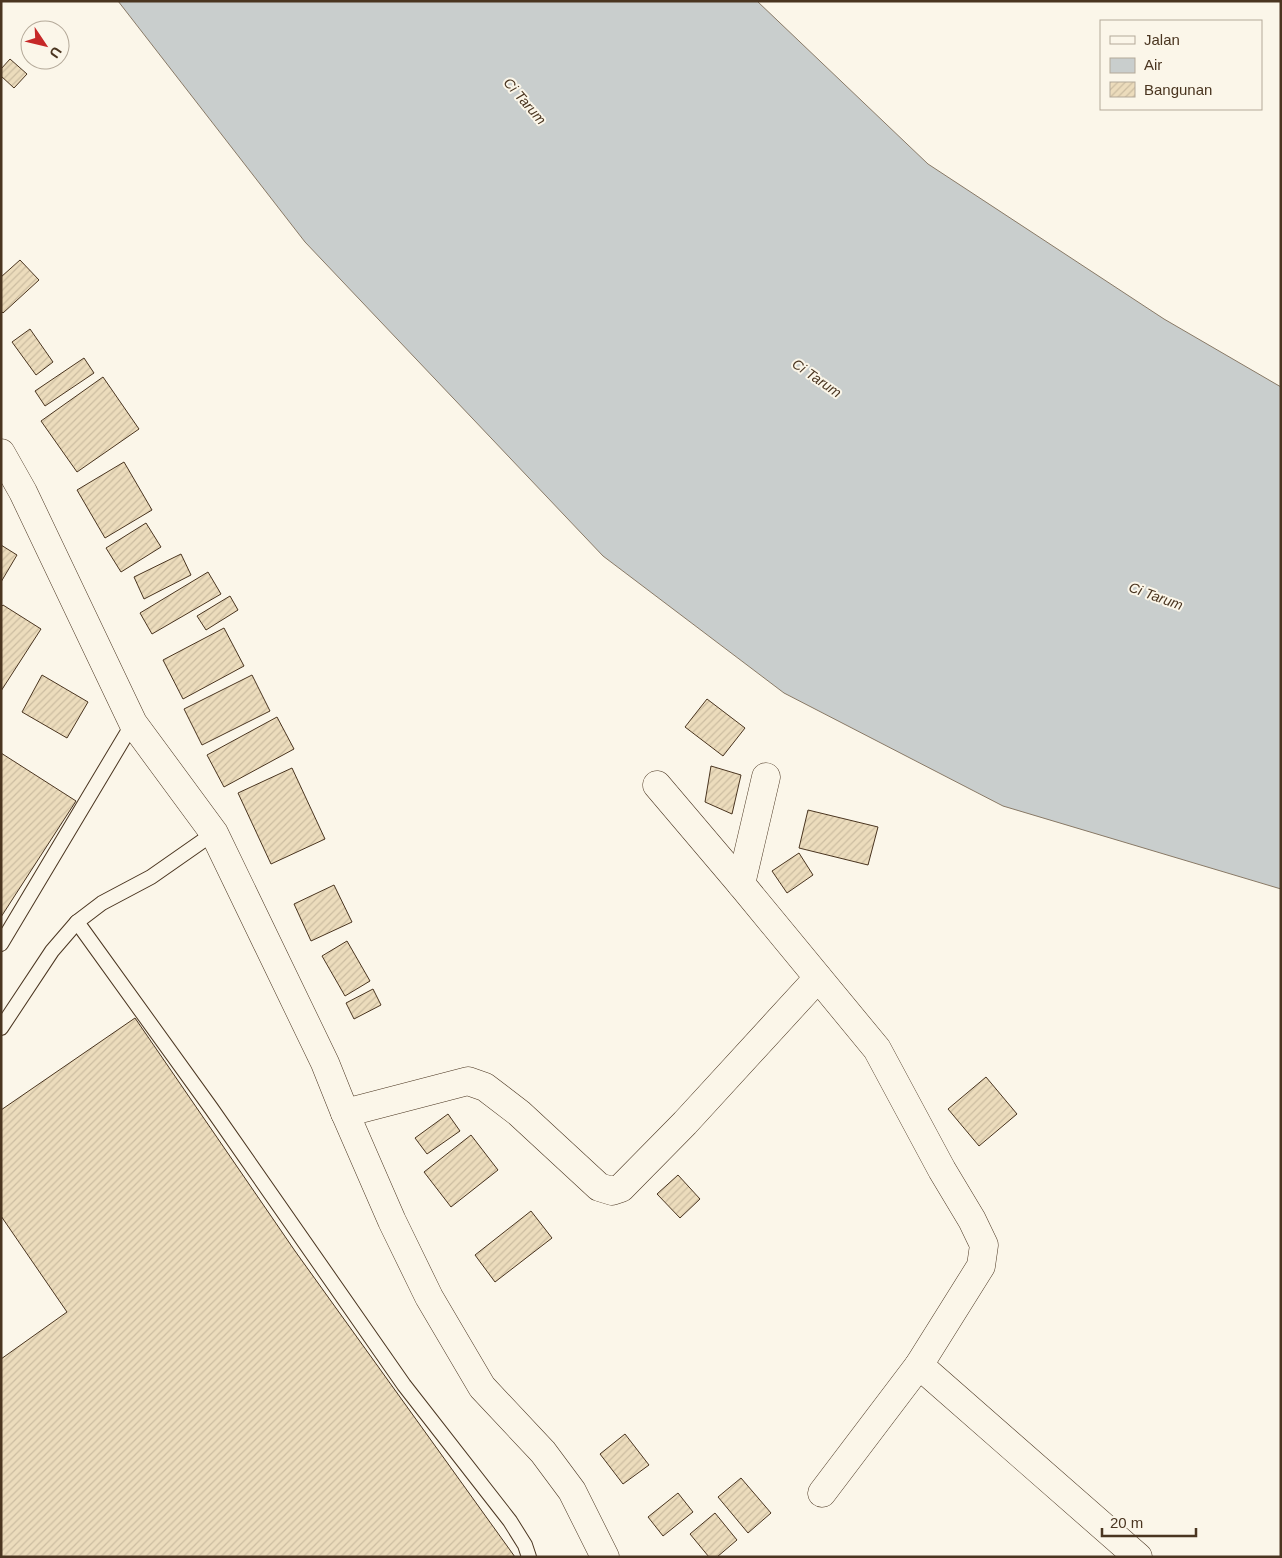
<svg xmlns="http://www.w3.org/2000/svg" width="1282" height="1558" font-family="Helvetica,sans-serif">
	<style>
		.water { fill: #c9cecd; stroke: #887966 }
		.building { fill: url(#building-hatch); stroke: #4a3520 }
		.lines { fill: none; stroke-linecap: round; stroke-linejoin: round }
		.service-casing { stroke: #4a3520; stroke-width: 16 }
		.minor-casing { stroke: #4a3520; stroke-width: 29 }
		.service { stroke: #fbf6e9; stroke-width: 14 }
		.minor { stroke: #fbf6e9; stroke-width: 28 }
		.labels { text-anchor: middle; stroke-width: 4; stroke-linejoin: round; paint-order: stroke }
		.water-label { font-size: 14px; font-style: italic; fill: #4a3520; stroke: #fbf6e9 }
	</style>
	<defs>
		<pattern id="building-hatch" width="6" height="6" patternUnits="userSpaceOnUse" patternTransform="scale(1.25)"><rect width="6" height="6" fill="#ecdcbc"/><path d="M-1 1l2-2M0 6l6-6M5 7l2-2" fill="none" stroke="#ccbda1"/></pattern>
	</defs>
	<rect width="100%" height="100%" fill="#fbf6e9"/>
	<!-- water -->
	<path class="water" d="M118 1H757L928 164 1164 319 1281 387V889L1003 806 784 693 603 556 305 242Z"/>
	<!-- building -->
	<g class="building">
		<path d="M10 59 27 74 14 88 1 76V69Z"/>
		<path d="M20 260 39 280 3 313 1 311V277Z"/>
		<path d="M30 329 53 362 36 375 12 342Z"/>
		<path d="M84 358 94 373 45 406 35 391Z"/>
		<path d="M103 377 139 429 77 472 41 421Z"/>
		<path d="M124 462 152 510 105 538 77 490Z"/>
		<path d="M146 523 161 547 121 572 106 548Z"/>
		<path d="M1 545 17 555 1 582Z"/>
		<path d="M181 554 191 575 144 599 134 577Z"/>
		<path d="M208 572 221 594 152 634 140 613Z"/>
		<path d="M230 596 238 610 206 630 197 616Z"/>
		<path d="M3 605 41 629 1 691V607Z"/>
		<path d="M224 628 244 666 183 699 163 660Z"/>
		<path d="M42 675 88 702 67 738 22 712Z"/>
		<path d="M252 675 270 711 202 745 184 709Z"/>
		<path d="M707 699 745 728 723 756 685 727Z"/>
		<path d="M277 717 294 749 224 787 207 755Z"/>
		<path d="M1 753 76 801 1 917Z"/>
		<path d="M711 766 741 775 732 814 705 802Z"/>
		<path d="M292 768 325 839 271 864 238 793Z"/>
		<path d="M808 810 878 827 868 865 799 848Z"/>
		<path d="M799 853 813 875 787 893 772 871Z"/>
		<path d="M334 885 352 922 311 941 294 904Z"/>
		<path d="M347 941 370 981 345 996 322 956Z"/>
		<path d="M373 989 381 1005 354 1019 346 1003Z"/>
		<path d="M135 1018 295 1251 515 1557H1V1359L67 1312 1 1216V1110Z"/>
		<path d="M986 1077 1017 1114 979 1146 948 1109Z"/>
		<path d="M448 1114 460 1131 427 1154 415 1138Z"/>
		<path d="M471 1135 498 1170 451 1207 424 1172Z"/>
		<path d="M678 1175 700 1199 680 1218 657 1194Z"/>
		<path d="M531 1211 552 1238 495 1282 475 1255Z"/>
		<path d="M625 1434 649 1465 623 1484 600 1454Z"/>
		<path d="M741 1478 771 1513 748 1533 718 1497Z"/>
		<path d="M678 1493 693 1512 663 1536 648 1517Z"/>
		<path d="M715 1513 737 1540 717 1557H709L690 1534Z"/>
	</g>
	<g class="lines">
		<defs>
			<g id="service">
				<path d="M77 922 211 1108 404 1385 510 1521 525 1545 529 1557"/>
				<path d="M1 944 133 723"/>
				<path d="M1 1028 52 951 77 922 102 903 151 877 214 833"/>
			</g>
			<g id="minor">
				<path d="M1 453 23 492 133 723 214 833 325 1063 345 1113 392 1221 429 1297 482 1387 543 1452 572 1491 605 1557"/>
				<path d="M657 785 741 884 877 1049 942 1170 972 1220 984 1245 981 1266 919 1365 822 1493"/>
				<path d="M741 884 766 777"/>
				<path d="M345 1113 468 1081 485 1087 519 1113 599 1187 612 1191 621 1188 685 1123 818 978"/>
				<path d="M919 1365 1138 1557"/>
			</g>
		</defs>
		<!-- service casing -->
		<use href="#service" class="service-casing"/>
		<!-- minor casing -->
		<use href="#minor" class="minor-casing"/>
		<!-- service -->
		<use href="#service" class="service"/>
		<!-- minor -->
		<use href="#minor" class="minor"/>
	</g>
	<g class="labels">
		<!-- water labels -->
		<g class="water-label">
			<text transform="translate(525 101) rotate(49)" y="5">Ci Tarum</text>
			<text transform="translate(817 378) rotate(35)" y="5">Ci Tarum</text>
			<text transform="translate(1156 596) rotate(20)" y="5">Ci Tarum</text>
		</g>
	</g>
	<!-- border -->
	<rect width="1282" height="1558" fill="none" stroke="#4a3520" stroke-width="5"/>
	<!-- legend -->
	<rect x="1100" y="20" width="162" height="90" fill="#fbf6e9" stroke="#b4a999"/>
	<rect x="1110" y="36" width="25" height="8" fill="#fbf6e9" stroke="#b4a999"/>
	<text x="1144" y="45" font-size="15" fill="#4a3520">Jalan</text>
	<rect x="1110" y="58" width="25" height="15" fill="#c9cecd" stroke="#b4a999"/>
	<text x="1144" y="70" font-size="15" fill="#4a3520">Air</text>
	<rect x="1110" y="82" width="25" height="15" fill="url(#building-hatch)" stroke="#b4a999"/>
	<text x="1144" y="95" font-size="15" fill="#4a3520">Bangunan</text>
	<!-- north arrow -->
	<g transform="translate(45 45) rotate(125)"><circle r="24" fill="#fbf6e9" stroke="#b4a999"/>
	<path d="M0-4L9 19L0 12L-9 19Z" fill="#c62828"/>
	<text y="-8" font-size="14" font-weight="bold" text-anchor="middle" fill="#4a3520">U</text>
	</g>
	<!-- scale -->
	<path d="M1102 1528v8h94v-8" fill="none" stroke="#4a3520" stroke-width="2.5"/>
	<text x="1110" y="1528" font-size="15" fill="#4a3520" stroke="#fbf6e9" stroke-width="4" paint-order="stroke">20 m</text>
</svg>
